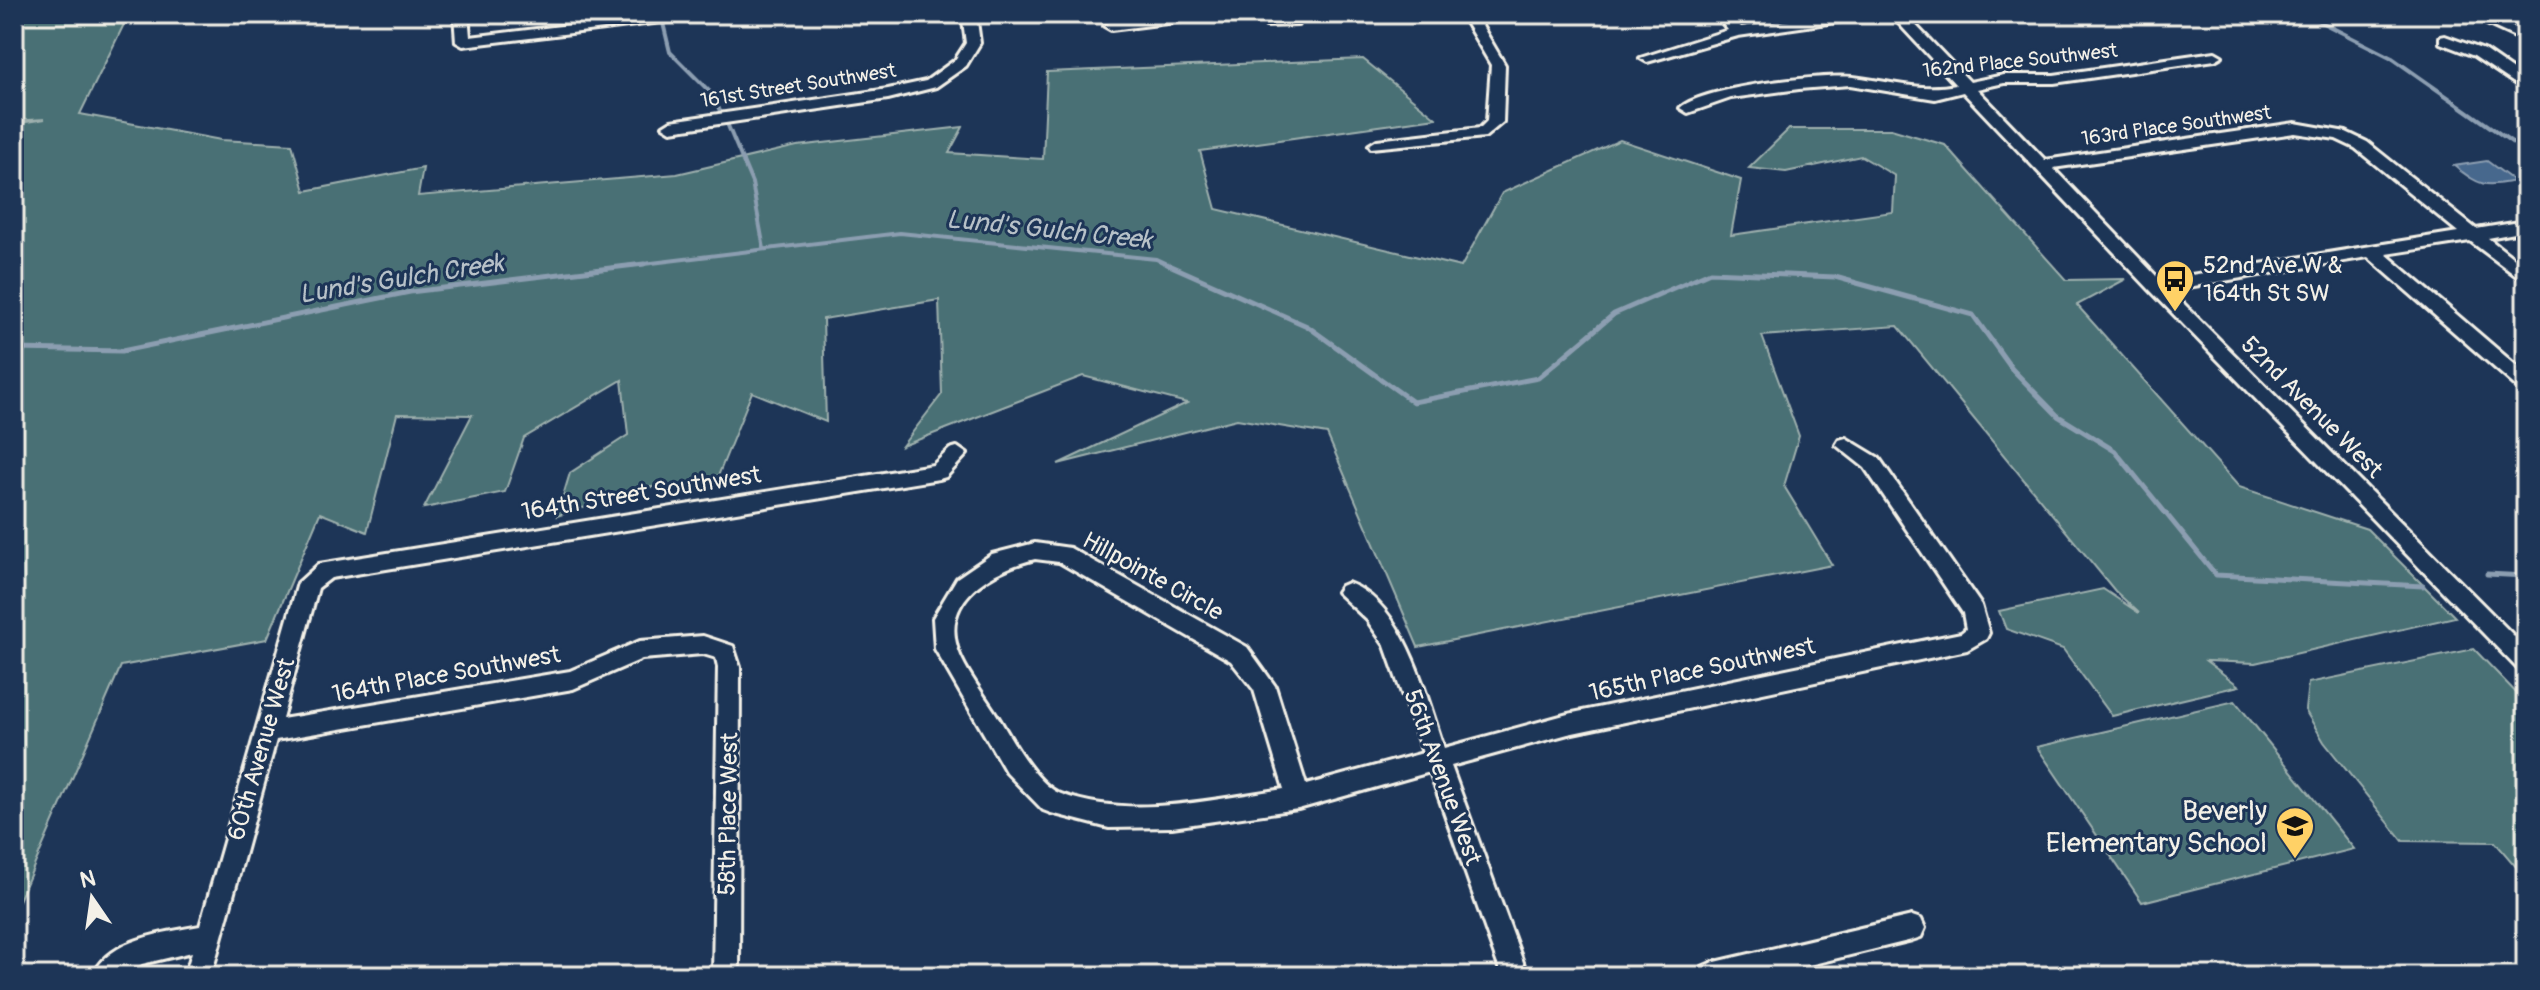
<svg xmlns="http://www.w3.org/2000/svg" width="2540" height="990" font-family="Pangolin,sans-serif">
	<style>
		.green { fill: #497074; stroke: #9eb0ae; stroke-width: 2 }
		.water { fill: #47678d; stroke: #8c9eb1; stroke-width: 2 }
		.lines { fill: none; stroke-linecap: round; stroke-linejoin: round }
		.stream-far1 { stroke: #8c9eb1; stroke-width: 4 }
		.stream { stroke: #8c9eb1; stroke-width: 5 }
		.minor-casing { stroke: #f4f1e8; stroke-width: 6 }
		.minor { fill: #1d3557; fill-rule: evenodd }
		.labels { text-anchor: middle; stroke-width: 6; stroke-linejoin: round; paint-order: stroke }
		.far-street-label { font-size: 20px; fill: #f4f1e8; stroke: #1d3557 }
		.poi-label { font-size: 24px; fill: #f4f1e8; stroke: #1d3557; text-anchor: start }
		.street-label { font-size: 24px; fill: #f4f1e8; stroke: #1d3557 }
		.water-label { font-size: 26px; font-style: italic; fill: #b7c1c8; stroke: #1d3557 }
		.near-poi-label { font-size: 28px; fill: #f4f1e8; stroke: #1d3557; text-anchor: end }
	</style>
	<rect width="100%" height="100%" fill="#1d3557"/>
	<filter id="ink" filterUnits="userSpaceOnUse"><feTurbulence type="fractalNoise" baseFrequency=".0125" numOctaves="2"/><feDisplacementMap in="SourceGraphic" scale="16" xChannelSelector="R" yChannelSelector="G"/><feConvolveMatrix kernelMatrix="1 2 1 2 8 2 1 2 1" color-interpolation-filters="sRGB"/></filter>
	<g filter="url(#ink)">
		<!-- green -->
		<g class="green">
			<path d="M14 14H129L80 114 221 140 292 144 305 191 423 168 418 196 677 174 797 146 963 127 949 153 1043 159 1047 72 1363 59 1436 118 1200 151 1216 209 1461 267 1502 193 1620 140 1741 180 1731 235 1893 212 1895 176 1861 156 1786 172 1749 168 1789 129H1891L1945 145 2066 280 2126 279 2077 305 2239 487 2367 529 2455 617 2255 663 2206 661 2239 686 2112 716 2063 649 2006 629 1999 611 2103 589 2139 613 2115 591 1898 326 1762 336 1799 436 1784 486 1832 565 1418 647 1327 434 1237 419 1058 464 1187 403 1083 376 902 446 942 394 939 300 823 319 826 422 752 392 714 486 650 487 557 516 570 473 628 435 622 380 524 438 505 492 424 508 472 415 397 414 367 532 320 513 267 639 121 666 14 912V124L45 119 14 121Z"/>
			<path d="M2474 649 2526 703V866L2517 868 2495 842 2403 841 2324 742 2305 710 2308 683Z"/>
			<path d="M2235 701 2354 849 2142 902 2037 747Z"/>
		</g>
		<!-- water -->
		<path class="water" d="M2487 161 2514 181C2482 188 2480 185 2454 166Z"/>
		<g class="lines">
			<!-- stream-far1 -->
			<g class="stream-far1">
				<path d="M2305 14 2392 58 2526 152"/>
				<path d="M663 23 670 52 712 94 720 111"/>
				<path d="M726 121 752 183 764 249"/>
				<path d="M627 266 900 233 1156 259 1171 266"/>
			</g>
			<!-- stream -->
			<g class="stream">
				<path d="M1167 264 1307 326 1413 402 1538 378 1614 314 1710 272 1835 277 1973 315 2012 369 2058 416 2115 451 2216 575 2423 586"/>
				<path d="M14 349 122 351 410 292 644 264"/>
				<path d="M2487 574 2526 576"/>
			</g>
			<defs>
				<g id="minor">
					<path d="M454 14H468L470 37 660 14H702L695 18 463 46 456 42Z"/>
					<path d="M962 14H976L980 43 966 66 936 87 888 99 671 131 663 126 671 121 888 89 926 81 955 60 966 43Z"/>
					<path d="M1173 14H1214L1207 18 1111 30 1104 26 1111 22Z"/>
					<path d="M1260 14H1274L1276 18 1303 14 1298 25 1266 26Z"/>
					<path d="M1461 14H1475L1505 65 1503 122 1485 137 1371 148 1369 145 1377 140 1480 128 1487 121 1491 65Z"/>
					<path d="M1715 14H1730L1741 27 1833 14H1870L1863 18 1738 36 1647 62 1640 58 1728 30Z"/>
					<path d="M1890 14H1905L1970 82 2004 75H2054L2215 52 2222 56 2215 60 2054 83H2004L1977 89 2045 160 2295 123 2346 132 2367 142 2476 229 2526 221V231L2488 238 2526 268V283L2470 241 2386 254 2526 374V391L2519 389 2368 257 2170 290 2526 648V671L2518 669 2150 290 1963 92 1935 99 1850 85 1799 89 1731 98 1688 113 1680 108C1703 87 1820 74 1853 77 1888 81 1921 92 1956 85ZM2295 133 2336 139 2355 148 2458 232 2160 280 2053 168Z"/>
					<path d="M2484 14 2526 33V42L2467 15Z"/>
					<path d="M2445 36 2484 50 2526 79V91L2474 56 2440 43V37Z"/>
					<path d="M1846 438 1879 458 1981 605 1989 633 1986 639 1967 650 1568 734 1451 766 1528 976H1502L1430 772 1298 809 1172 827 1109 828 1051 813 1043 810 1006 772 935 649 933 618 957 578 992 554 1035 543 1070 548 1247 647 1275 686 1306 785 1423 753 1385 646 1367 620 1337 592 1341 586 1348 583C1405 603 1426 697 1444 748L1568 714 1961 633 1966 629 1963 613 1865 468 1836 445 1839 440ZM1035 559 1059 562 1231 661 1254 690 1284 789C1212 799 1132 820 1061 794 1037 785 1013 742 1000 720 988 700 963 669 957 647 942 597 995 569 1035 559Z"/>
					<path d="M957 447 967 454 946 477 939 479 331 578 318 588 282 719 570 671 640 641 703 636 733 646 740 667 739 976H713L718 667 716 658 703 654 642 659 573 689 276 740 211 976H185L192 952 142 964 123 976H93C109 938 164 933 200 926L298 583 319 564 933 465 950 449Z"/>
					<path d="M1912 916 1921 919 1925 928 1921 937 1912 940 1764 976H1698L1702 967 1711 963Z"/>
				</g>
			</defs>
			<!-- minor casing -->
			<use href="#minor" class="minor-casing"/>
			<!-- minor -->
			<use href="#minor" class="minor"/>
		</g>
	</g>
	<!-- icons -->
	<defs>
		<symbol id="bus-pin" viewBox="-11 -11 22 30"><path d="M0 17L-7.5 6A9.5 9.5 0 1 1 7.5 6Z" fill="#ffd166" stroke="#1d3557"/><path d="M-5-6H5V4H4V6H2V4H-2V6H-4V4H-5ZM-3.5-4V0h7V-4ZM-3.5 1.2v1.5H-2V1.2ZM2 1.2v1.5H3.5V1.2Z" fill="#111"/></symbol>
		<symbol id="school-pin" viewBox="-11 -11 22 30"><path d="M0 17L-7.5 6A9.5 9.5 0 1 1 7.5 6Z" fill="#ffd166" stroke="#1d3557"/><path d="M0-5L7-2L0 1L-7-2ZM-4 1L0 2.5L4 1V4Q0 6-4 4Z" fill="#111"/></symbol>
	</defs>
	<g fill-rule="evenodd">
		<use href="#bus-pin" x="2153" y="257" width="44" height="60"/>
		<use href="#school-pin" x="2273" y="804" width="44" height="60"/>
	</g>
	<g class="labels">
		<!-- far-street labels -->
		<g class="far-street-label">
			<text transform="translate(2020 60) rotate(-6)" y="7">162nd Place Southwest</text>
			<text transform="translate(798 85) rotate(-9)" y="7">161st Street Southwest</text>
			<text transform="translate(2176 125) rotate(-8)" y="7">163rd Place Southwest</text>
		</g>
		<!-- poi labels -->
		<g class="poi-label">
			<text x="2203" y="273">52nd Ave W &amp;<tspan x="2203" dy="28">164th St SW</tspan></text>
		</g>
		<!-- street labels -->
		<g class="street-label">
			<text transform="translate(2312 407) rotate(45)" y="8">52nd Avenue West</text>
			<text transform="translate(641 493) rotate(-9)" y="8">164th Street Southwest</text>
			<text transform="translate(1153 576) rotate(29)" y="8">Hillpointe Circle</text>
			<text transform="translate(1702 669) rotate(-12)" y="8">165th Place Southwest</text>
			<text transform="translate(446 674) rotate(-10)" y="8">164th Place Southwest</text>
			<text transform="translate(261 749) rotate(-74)" y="8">60th Avenue West</text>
			<text transform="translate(1443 777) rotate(70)" y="8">56th Avenue West</text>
			<text transform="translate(728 814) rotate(-89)" y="8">58th Place West</text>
		</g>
		<!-- water labels -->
		<g class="water-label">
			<text transform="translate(1049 229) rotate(6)" y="9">Lund's Gulch Creek</text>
			<text transform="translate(401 278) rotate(-9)" y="9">Lund's Gulch Creek</text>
		</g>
		<!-- near-poi labels -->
		<g class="near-poi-label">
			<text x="2267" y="820">Beverly<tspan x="2267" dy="32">Elementary School</tspan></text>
		</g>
	</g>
	<!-- margin -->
	<rect width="2540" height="990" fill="none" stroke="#1d3557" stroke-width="48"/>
	<rect x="24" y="24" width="2492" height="942" fill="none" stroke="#f4f1e8" stroke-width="3" filter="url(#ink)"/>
	<!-- north arrow -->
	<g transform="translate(92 898) rotate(347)" stroke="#1d3557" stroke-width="6" paint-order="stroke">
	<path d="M0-6L14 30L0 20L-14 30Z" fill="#f4f1e8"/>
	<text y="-12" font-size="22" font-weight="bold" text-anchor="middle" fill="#f4f1e8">N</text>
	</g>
</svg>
